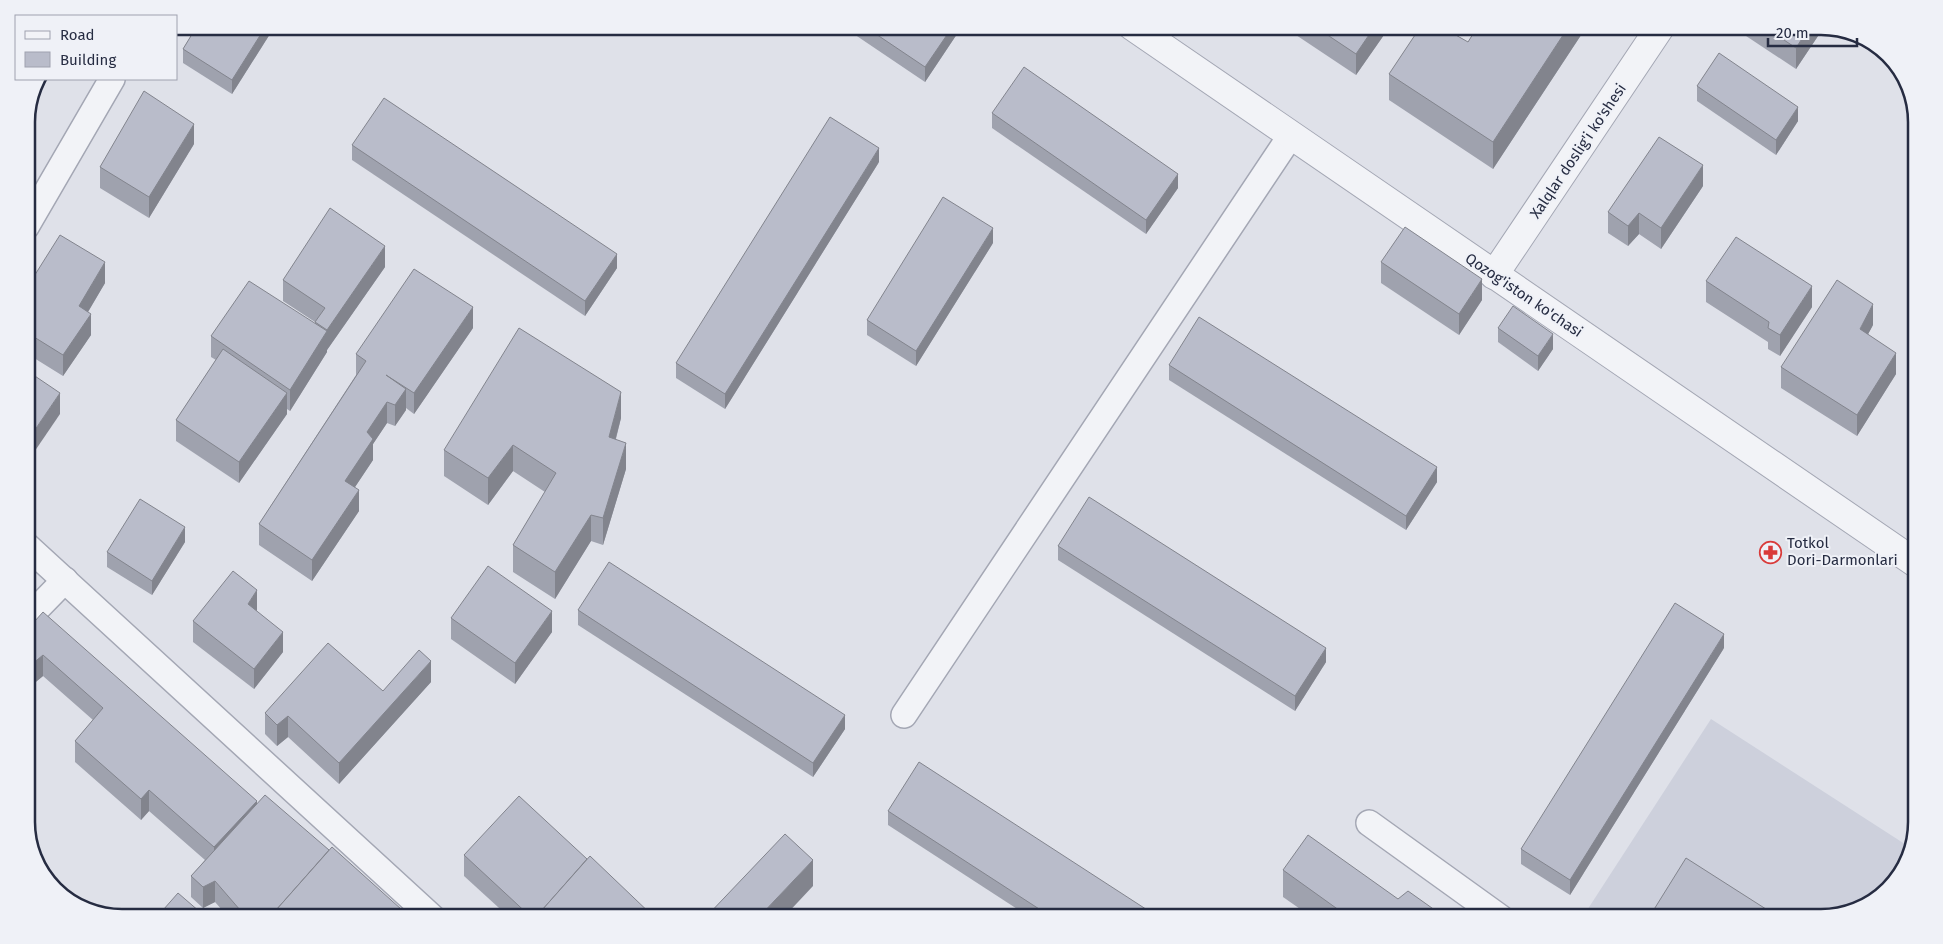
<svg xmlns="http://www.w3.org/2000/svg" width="1943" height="944" font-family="'Fira Sans',sans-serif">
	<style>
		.built { fill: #cdd0dc }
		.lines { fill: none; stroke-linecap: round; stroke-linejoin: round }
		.minor-casing { stroke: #a4a7b4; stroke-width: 28 }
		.tertiary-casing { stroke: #a4a7b4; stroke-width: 30 }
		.minor { stroke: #f2f3f7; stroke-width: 25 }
		.tertiary { stroke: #f2f3f7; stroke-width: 28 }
		.wall { fill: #9fa2ae }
		.shaded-wall { fill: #82848d }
		.building { fill: #b9bcca; stroke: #82848d }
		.labels { text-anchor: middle; stroke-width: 4; stroke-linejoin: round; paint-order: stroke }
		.street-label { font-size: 15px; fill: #262c42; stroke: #eff1f7 }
		.poi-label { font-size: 15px; fill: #262c42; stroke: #eff1f7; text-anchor: start }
		.rim { fill: none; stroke: #262c42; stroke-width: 2.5 }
	</style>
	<rect width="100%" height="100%" fill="#dfe1e9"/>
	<!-- built -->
	<path class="built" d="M1711 719 1911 848 1907 864 1874 902 1821 918H1582Z"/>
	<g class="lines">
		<defs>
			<g id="minor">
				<path d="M26 227 112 79"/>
				<path d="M26 545 433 918"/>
				<path d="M26 620 65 580"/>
				<path d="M904 715 1291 135"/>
				<path d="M1369 823 1501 918"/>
			</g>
			<g id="tertiary">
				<path d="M1132 26 1917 564"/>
				<path d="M1494 275 1661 26"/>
			</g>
		</defs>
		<!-- minor casing -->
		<use href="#minor" class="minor-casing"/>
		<!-- tertiary casing -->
		<use href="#tertiary" class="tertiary-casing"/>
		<!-- minor -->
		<use href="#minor" class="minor"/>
		<!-- tertiary -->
		<use href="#tertiary" class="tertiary"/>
	</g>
	<!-- wall -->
	<g class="wall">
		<path d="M197 26H275L232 94 183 63V49Z"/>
		<path d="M842 26H957V34L925 82Z"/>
		<path d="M1290 26H1386V32L1356 75 1290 31Z"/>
		<path d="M1473 26H1587L1493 169 1389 100V74L1468 42 1476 29Z"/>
		<path d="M1731 26H1821L1824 27 1796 69Z"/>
		<path d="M1697 86 1798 121 1776 155 1697 101Z"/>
		<path d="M992 113 1178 188 1146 234 992 128Z"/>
		<path d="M194 144 149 218 100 188V167Z"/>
		<path d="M352 145 617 268 585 316 352 160Z"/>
		<path d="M879 162 725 409 676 378V363Z"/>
		<path d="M1703 186 1661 249 1639 234 1628 246 1608 233V212Z"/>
		<path d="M993 243 916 366 867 335V320Z"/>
		<path d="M1381 262 1482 300 1459 335 1381 283Z"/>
		<path d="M385 267 327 350V352L290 411 287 409V414L239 483 176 441V420L216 360 211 357V336L315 323V322L283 301V280Z"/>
		<path d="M1706 281 1812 307 1780 356 1768 349V342L1706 302Z"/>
		<path d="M105 283 88 312 91 335 63 376 26 353V289Z"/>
		<path d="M1873 325 1868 334 1896 374 1857 436 1781 388V367Z"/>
		<path d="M473 328 414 414 406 408V410L395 426 387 423 373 444V460L355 487 359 511 312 581 259 545V524L356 375V354Z"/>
		<path d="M1498 328 1553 349 1538 371 1498 342Z"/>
		<path d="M1169 365 1437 482 1406 530 1169 380Z"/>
		<path d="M621 418 616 439 626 469 603 545 591 541 555 599 513 572V545L545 492 513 471 488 505 444 476V450Z"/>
		<path d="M185 542 152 595 107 567V552Z"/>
		<path d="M1058 546 1326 662 1295 711 1058 560Z"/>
		<path d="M578 610 845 729 813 777 578 625Z"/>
		<path d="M256 611 283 652 254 689 193 642V621Z"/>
		<path d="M451 618 552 632 515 684 451 639Z"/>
		<path d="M26 631 257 805 329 850 411 918H229L215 902 203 908 191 897V876L205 860 149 811 141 820 75 762V741L93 720 43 676 26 690Z"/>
		<path d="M1724 648 1570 895 1521 864V849Z"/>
		<path d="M431 682 339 784 288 737 277 746 265 734V713Z"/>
		<path d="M888 811 1155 918H1031L888 825Z"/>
		<path d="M464 855 587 859 655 918H510L464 876Z"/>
		<path d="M1283 870 1398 899 1446 918H1313L1283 897Z"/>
		<path d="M1653 911 1780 918H1653Z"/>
	</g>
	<!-- shaded-wall -->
	<g class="shaded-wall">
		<path d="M266 26H275L232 94V80Z"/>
		<path d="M953 26H957V34L925 82V67Z"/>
		<path d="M1375 26H1386V32L1356 75V54Z"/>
		<path d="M1569 26H1587L1493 169V142Z"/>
		<path d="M1810 26 1824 27 1796 69V48Z"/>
		<path d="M1798 107V121L1776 155V140Z"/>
		<path d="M194 124V144L149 218V197Z"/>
		<path d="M879 148V162L725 409V394Z"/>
		<path d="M1703 165V186L1661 249V228Z"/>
		<path d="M1178 174V188L1146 234V220Z"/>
		<path d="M1639 213V234L1628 246V226Z"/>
		<path d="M993 228V243L916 366V351Z"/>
		<path d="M385 246V267L327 350V330Z"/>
		<path d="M617 254V268L585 316V301Z"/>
		<path d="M105 262V283L79 327V306Z"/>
		<path d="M1482 279V300L1459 335V314Z"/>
		<path d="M1812 286V307L1780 356V335Z"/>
		<path d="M1873 304V325L1860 349V329Z"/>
		<path d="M473 307V328L414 414V393Z"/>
		<path d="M91 314V335L63 376V355Z"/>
		<path d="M327 331V352L290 411V390Z"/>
		<path d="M1553 334V349L1538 371V356Z"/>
		<path d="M1896 353V374L1857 436V415Z"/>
		<path d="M406 389V410L395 426V405Z"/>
		<path d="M621 392V418L609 464V437Z"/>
		<path d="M60 393V414L26 464V443Z"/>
		<path d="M287 393V414L239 483V462Z"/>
		<path d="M387 402V423L373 444V460L345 502V481L367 432Z"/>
		<path d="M626 443V469L603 545V518Z"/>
		<path d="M513 445V471L488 505V478Z"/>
		<path d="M1437 467V482L1406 530V516Z"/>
		<path d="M359 490V511L312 581V560Z"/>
		<path d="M591 515V541L555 599V572Z"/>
		<path d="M185 527V542L152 595V581Z"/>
		<path d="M257 590V611L248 625V604Z"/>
		<path d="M552 611V632L515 684V663Z"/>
		<path d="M283 632V652L254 689V669Z"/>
		<path d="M1724 634V648L1570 895V880Z"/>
		<path d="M1326 648V662L1295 711V696Z"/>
		<path d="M43 655V676L26 690V669Z"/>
		<path d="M431 661V682L339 784V763Z"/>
		<path d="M845 715V729L813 777V763Z"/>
		<path d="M288 716V737L277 746V725Z"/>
		<path d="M149 790V811L141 820V799Z"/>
		<path d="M257 801V822L214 868V847Z"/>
		<path d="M813 860V886L783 918H758Z"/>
		<path d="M215 881V902L203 908V887Z"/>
	</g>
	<!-- building -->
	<g class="building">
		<path d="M197 26H266L232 80 183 49Z"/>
		<path d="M864 26H953L925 67Z"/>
		<path d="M1314 26H1375L1356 54Z"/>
		<path d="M1421 26H1440L1468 42 1478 26H1569L1493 142 1389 74Z"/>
		<path d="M1763 26H1810L1796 48Z"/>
		<path d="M1719 53 1798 107 1776 140 1697 86Z"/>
		<path d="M1024 67 1178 174 1146 220 992 113Z"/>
		<path d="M144 91 194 124 149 197 100 167Z"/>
		<path d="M384 98 617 254 585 301 352 145Z"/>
		<path d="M830 117 879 148 725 394 676 363Z"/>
		<path d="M1659 137 1703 165 1661 228 1639 213 1628 226 1608 212Z"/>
		<path d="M943 197 993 228 916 351 867 320Z"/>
		<path d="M330 208 385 246 327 330 315 322 325 308 283 280Z"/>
		<path d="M1405 227 1482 279 1459 314 1381 262Z"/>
		<path d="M60 235 105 262 79 306 91 314 63 355 26 332V289Z"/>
		<path d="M1736 237 1812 286 1780 335 1768 328 1769 322 1706 281Z"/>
		<path d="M414 269 473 307 414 393 386 375 406 389 395 405 387 402 367 432 373 439 345 481 359 490 312 560 259 524 366 361 356 354Z"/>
		<path d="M1837 280 1873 304 1860 329 1896 353 1857 415 1781 367Z"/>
		<path d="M249 281 327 331 290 390 211 336Z"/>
		<path d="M1513 306 1553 334 1538 356 1498 328Z"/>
		<path d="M1199 317 1437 467 1406 516 1169 365Z"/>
		<path d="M519 328 621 392 609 437 626 443 603 518 591 515 555 572 513 545 556 473 513 445 488 478 444 450Z"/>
		<path d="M223 349 287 393 239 462 176 420Z"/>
		<path d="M26 370 60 393 26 443Z"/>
		<path d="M1089 497 1326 648 1295 696 1058 546Z"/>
		<path d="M140 499 185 527 152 581 107 552Z"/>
		<path d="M609 562 845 715 813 763 578 610Z"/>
		<path d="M488 566 552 611 515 663 451 618Z"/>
		<path d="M233 571 257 590 248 604 283 632 254 669 193 621Z"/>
		<path d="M1675 603 1724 634 1570 880 1521 849Z"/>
		<path d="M43 612 257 801 214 847 149 790 141 799 75 741 103 708 43 655 26 669V631Z"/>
		<path d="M328 643 383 691 419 650 431 661 339 763 288 716 277 725 265 713Z"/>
		<path d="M919 762 1155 915 1153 918H1053L888 811Z"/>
		<path d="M265 795 329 850 269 918H247L215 881 203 887 191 876Z"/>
		<path d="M519 796 587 859 535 918H532L464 855Z"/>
		<path d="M785 834 813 860 758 918H705Z"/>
		<path d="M1308 835 1398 899 1408 891 1446 918H1350L1283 870Z"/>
		<path d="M332 847 411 918H269Z"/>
		<path d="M590 856 655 918H535Z"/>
		<path d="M1686 858 1780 918H1663L1653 911Z"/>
		<path d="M178 893 207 918H156Z"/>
	</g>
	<!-- icons -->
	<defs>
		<symbol id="pharmacy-ring" viewBox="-11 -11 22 22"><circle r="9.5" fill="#eff1f7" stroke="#d93b3a" stroke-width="1.5"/><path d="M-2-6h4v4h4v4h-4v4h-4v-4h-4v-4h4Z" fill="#d93b3a"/></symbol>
	</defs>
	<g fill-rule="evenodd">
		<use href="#pharmacy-ring" x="1758" y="540" width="25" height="25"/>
	</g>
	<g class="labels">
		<!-- street labels -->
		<g class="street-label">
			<text transform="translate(1578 151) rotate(-56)" y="5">Xalqlar doslig'i ko'shesi</text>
			<text transform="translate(1524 295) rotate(34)" y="5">Qozog'iston ko'chasi</text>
		</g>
		<!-- poi labels -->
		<g class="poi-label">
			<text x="1787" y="548">Totkol<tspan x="1787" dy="17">Dori-Darmonlari</tspan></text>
		</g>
	</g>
	<!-- crop -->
	<path d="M0 0H1943V944H0ZM122 35H1821A87 87 0 0 1 1908 122V822A87 87 0 0 1 1821 909H122A87 87 0 0 1 35 822V122A87 87 0 0 1 122 35Z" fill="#eff1f7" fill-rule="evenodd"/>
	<path class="rim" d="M122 35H1821A87 87 0 0 1 1908 122V822A87 87 0 0 1 1821 909H122A87 87 0 0 1 35 822V122A87 87 0 0 1 122 35Z"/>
	<!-- legend -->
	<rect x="15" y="15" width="162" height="65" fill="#eff1f7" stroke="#9fa2af"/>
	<rect x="25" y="31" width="25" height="8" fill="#f2f3f7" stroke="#9fa2af"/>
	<text x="60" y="40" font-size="15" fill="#262c42">Road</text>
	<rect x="25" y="52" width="25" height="15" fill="#b9bcca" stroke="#9fa2af"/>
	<text x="60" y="65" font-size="15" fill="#262c42">Building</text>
	<!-- scale -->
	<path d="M1768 38v8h89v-8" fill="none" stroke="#262c42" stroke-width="2.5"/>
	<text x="1776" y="38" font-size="15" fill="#262c42" stroke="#eff1f7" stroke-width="4" paint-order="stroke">20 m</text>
</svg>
